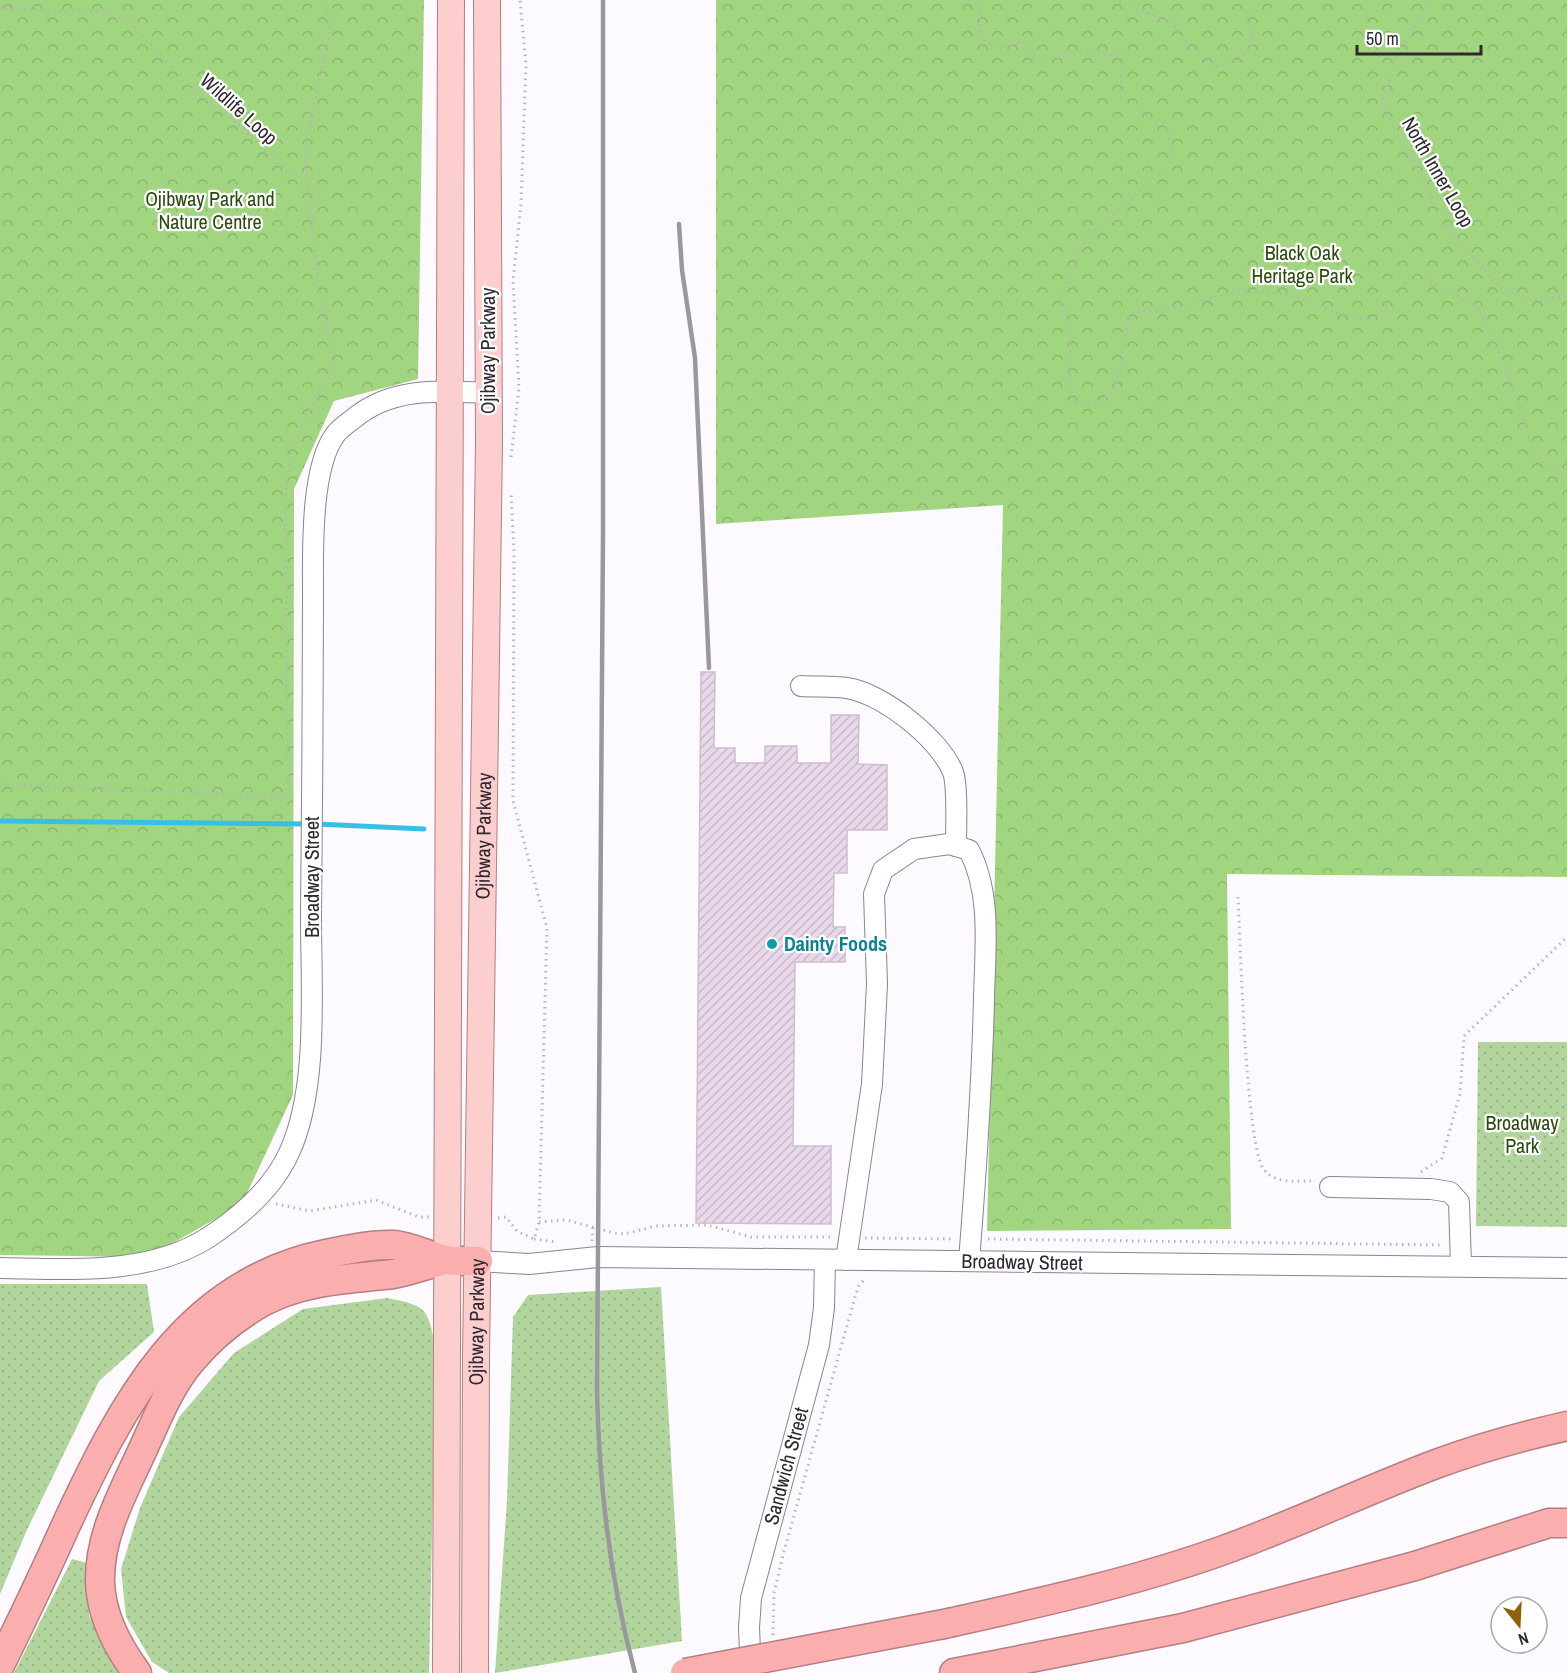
<svg xmlns="http://www.w3.org/2000/svg" width="1567" height="1673" font-family="'Archivo Narrow',sans-serif">
	<style>
		.grass { fill: url(#grass-dots) }
		.forest { fill: url(#forest-crowns) }
		.lines { fill: none; stroke-linecap: round; stroke-linejoin: round }
		.stream { stroke: #38bfe8; stroke-width: 5 }
		.building { fill: url(#building-hatch); stroke: #d0bdd0; stroke-width: 1.5 }
		.minor-casing { stroke: #8d8194; stroke-width: 22 }
		.major-casing { stroke: #b37f82; stroke-width: 28 }
		.highway-casing { stroke: #b37f82; stroke-width: 31 }
		.path { stroke: #b8b5ba; stroke-width: 3; stroke-dasharray: 1.5 4.5; stroke-linecap: butt }
		.minor { stroke: #fff; stroke-width: 20 }
		.major { stroke: #fccece; stroke-width: 26 }
		.highway { stroke: #faaeae; stroke-width: 28 }
		.rail { stroke: #9b979d; stroke-width: 4.5 }
		.highway-bridge-casing { stroke: #b37f82; stroke-width: 31; stroke-linecap: butt }
		.highway-bridge { stroke: #faaeae; stroke-width: 28 }
		.culture-dot { fill: #0f9aa8; stroke: #fff; stroke-width: 2 }
		.labels { text-anchor: middle; stroke-width: 4.5; stroke-linejoin: round; paint-order: stroke }
		.street-label { font-size: 20px; fill: #2e2830; stroke: #fff }
		.park-label { font-size: 20px; fill: #2a4a0e; stroke: #fff }
		.culture-label { font-size: 20px; font-weight: bold; fill: #0d838f; stroke: #fff; text-anchor: start }
	</style>
	<defs>
		<pattern id="grass-dots" width="8" height="8" patternUnits="userSpaceOnUse" patternTransform="scale(1.5)"><rect width="8" height="8" fill="#b2d59d"/><path d="M2 2h.1M6 6h.1" fill="none" stroke="#99b788" stroke-width="1.8" stroke-linecap="round"/></pattern>
		<pattern id="forest-crowns" width="20" height="18" patternUnits="userSpaceOnUse" patternTransform="scale(1.5)"><rect width="20" height="18" fill="#a1d57f"/><path d="M2 6a3 3 0 1 1 6 0M12 15a3 3 0 1 1 6 0" fill="none" stroke="#8bb76e"/></pattern>
		<pattern id="building-hatch" width="6" height="6" patternUnits="userSpaceOnUse" patternTransform="scale(1.5)"><rect width="6" height="6" fill="#e9d7ea"/><path d="M-1 1l2-2M0 6l6-6M5 7l2-2" fill="none" stroke="#c8b9c9"/></pattern>
	</defs>
	<rect width="100%" height="100%" fill="#fcfafe"/>
	<!-- grass -->
	<g class="grass">
		<path d="M1478 1042H1567V1227L1476 1226Z"/>
		<path d="M0 1284H147L154 1332 99 1381 26 1532 0 1594Z"/>
		<path d="M661 1287 682 1641 495 1673 507 1501 513 1317 528 1295Z"/>
		<path d="M387 1298C429 1306 427 1309 436 1348L429 1673H169L152 1662 126 1617 121 1569 140 1508 179 1417 234 1353 303 1309Z"/>
		<path d="M72 1559 88 1563 89 1616 121 1673H14Z"/>
	</g>
	<!-- forest -->
	<g class="forest">
		<path d="M0 0H424L418 379 334 401 294 489 293 1095 242 1204 148 1257 0 1255Z"/>
		<path d="M716 0H1567V877L1227 874 1231 1229 987 1231 1003 505 716 524Z"/>
	</g>
	<g class="lines">
		<!-- stream -->
		<g class="stream">
			<path d="M0 821 307 824"/>
			<path d="M317 824 424 829"/>
		</g>
	</g>
	<!-- building -->
	<path class="building" d="M701 672H715L714 748H735V763H765V746H797V763H831V715H859L858 764 887 765V830H847V873H834L833 927H845V962H795L793 1146H831V1224L696 1223Z"/>
	<g class="lines">
		<defs>
			<g id="minor">
				<path d="M801 686C816 687 832 686 847 688 882 693 940 739 953 772 958 786 956 829 956 846"/>
				<path d="M1330 1187 1431 1189 1450 1192 1459 1202 1461 1266"/>
				<path d="M846 1260 872 1084 877 984 874 894 883 870 914 849 949 844 969 850C992 894 985 949 984 998 982 1086 976 1173 969 1261"/>
				<path d="M478 1261 529 1264 598 1257 1567 1268"/>
				<path d="M0 1268C69 1269 149 1276 209 1237 241 1216 273 1188 289 1153 319 1089 311 988 311 917 312 810 313 704 313 597 313 555 310 469 335 435 339 429 348 423 353 419 392 386 440 391 488 393"/>
				<path d="M751 1673 749 1628 751 1598 819 1345 824 1308 825 1260"/>
			</g>
			<g id="major">
				<path d="M446 1673 451 0"/>
				<path id="s1" d="M475 1673 476 1357 489 443 487 0"/>
			</g>
			<g id="highway">
				<path d="M944 1624C1038 1603 1131 1583 1221 1551 1294 1525 1364 1491 1436 1464 1479 1448 1523 1436 1567 1426"/>
				<path d="M0 1665C23 1618 45 1572 66 1525 122 1405 184 1283 326 1254 348 1249 372 1244 394 1245 409 1246 427 1255 442 1259 453 1262 466 1261 478 1261"/>
				<path d="M137 1673C117 1646 101 1616 100 1582 99 1534 124 1491 143 1449 157 1419 169 1387 191 1361 211 1337 237 1316 264 1301 304 1280 349 1279 393 1274 410 1271 428 1264 445 1260"/>
				<path d="M954 1673 1183 1628 1415 1566 1549 1523H1567"/>
			</g>
		</defs>
		<!-- minor casing -->
		<use href="#minor" class="minor-casing"/>
		<!-- major casing -->
		<use href="#major" class="major-casing"/>
		<!-- highway casing -->
		<use href="#highway" class="highway-casing"/>
		<!-- path -->
		<g class="path">
			<path d="M969 0 980 8V38L997 49 1024 42 1034 56 1054 59 1086 53 1120 55C1123 65 1120 74 1122 83 1127 105 1151 119 1169 129L1172 143 1170 164 1086 240 1060 296 1071 327 1070 381 1075 402C1132 412 1116 345 1131 314 1143 310 1155 313 1167 310 1216 298 1241 284 1294 296 1315 301 1353 325 1373 317 1388 311 1393 289 1410 277L1426 279 1476 306 1504 363 1534 450 1544 464 1567 480"/>
			<path d="M1114 0 1171 22 1183 38 1212 65 1222 67 1252 48 1248 0"/>
			<path d="M1430 0 1394 64 1381 102 1436 205 1464 247 1501 288 1531 300 1567 297"/>
			<path d="M0 9 102 12 127 20 203 99 230 116 289 174 298 175 306 170 307 134 331 28 323 0"/>
			<path d="M511 457 519 387 513 281 521 204 526 65 520 0"/>
			<path d="M0 784 285 797 288 793 285 500 291 450 315 397 335 374 319 289 306 170"/>
			<path d="M1238 897C1240 939 1246 1148 1264 1170 1276 1184 1295 1181 1311 1181"/>
			<path d="M1421 1172 1442 1158 1460 1094 1464 1036 1567 937"/>
			<path d="M276 1204 310 1211 376 1200 419 1217H429"/>
			<path d="M498 1218 506 1217 517 1231 534 1239 539 1222 547 928 513 801 514 551 511 491"/>
			<path d="M539 1222 566 1220 614 1233 624 1234 656 1226 707 1225 751 1237H832"/>
			<path d="M865 1238 955 1239"/>
			<path d="M534 1239 556 1242"/>
			<path d="M988 1239 1444 1245"/>
			<path d="M592 1241 593 1227"/>
			<path d="M773 1635 774 1593 783 1555 855 1297 859 1285 866 1278"/>
		</g>
		<!-- minor -->
		<use href="#minor" class="minor"/>
		<!-- major -->
		<use href="#major" class="major"/>
		<!-- highway -->
		<use href="#highway" class="highway"/>
		<!-- rail -->
		<g class="rail">
			<path d="M603 0V533L597 1391C599 1488 610 1580 635 1673"/>
			<path d="M679 224 682 270 695 358 709 668"/>
		</g>
		<defs>
			<path id="highway-bridge" d="M685 1673 944 1624"/>
		</defs>
		<!-- highway-bridge casing -->
		<use href="#highway-bridge" class="highway-bridge-casing"/>
		<!-- highway-bridge -->
		<use href="#highway-bridge" class="highway-bridge"/>
	</g>
	<!-- markers -->
	<circle class="culture-dot" cx="772" cy="944" r="6"/>
	<g class="labels">
		<!-- street labels -->
		<g class="street-label">
			<text transform="translate(239 109) rotate(42)" y="7">Wildlife Loop</text>
			<text transform="translate(1438 172) rotate(60)" y="7">North Inner Loop</text>
			<text transform="translate(488 351) rotate(-90)" y="7">Ojibway Parkway</text>
			<text dy="7" stroke="none"><textPath href="#s1" startOffset="837">Ojibway Parkway</textPath></text>
			<text transform="translate(312 877) rotate(-90)" y="7">Broadway Street</text>
			<text transform="translate(1022 1262) rotate(1)" y="7">Broadway Street</text>
			<text dy="7" stroke="none"><textPath href="#s1" startOffset="351">Ojibway Parkway</textPath></text>
			<text transform="translate(786 1466) rotate(-75)" y="7">Sandwich Street</text>
		</g>
		<!-- park labels -->
		<g class="park-label">
			<text x="210" y="206">Ojibway Park and<tspan x="210" dy="23">Nature Centre</tspan></text>
			<text x="1302" y="260">Black Oak<tspan x="1302" dy="23">Heritage Park</tspan></text>
			<text x="1522" y="1130">Broadway<tspan x="1522" dy="23">Park</tspan></text>
		</g>
		<!-- culture labels -->
		<g class="culture-label">
			<text x="784" y="951">Dainty Foods</text>
		</g>
	</g>
	<!-- north arrow -->
	<g transform="translate(1519 1625) rotate(162)"><circle r="28" fill="#ffffff" stroke="#aba9ac" stroke-width="1.5"/>
	<path d="M0-4.5L10 22L0 15L-10 22Z" fill="#90610c"/>
	<text y="-9" font-size="16" font-weight="bold" text-anchor="middle" fill="#2e2830">N</text>
	</g>
	<!-- scale -->
	<path d="M1357 45v9h124v-9" fill="none" stroke="#2e2830" stroke-width="3"/>
	<text x="1366" y="45" font-size="18" fill="#2e2830" stroke="#ffffff" stroke-width="4.5" paint-order="stroke">50 m</text>
</svg>
